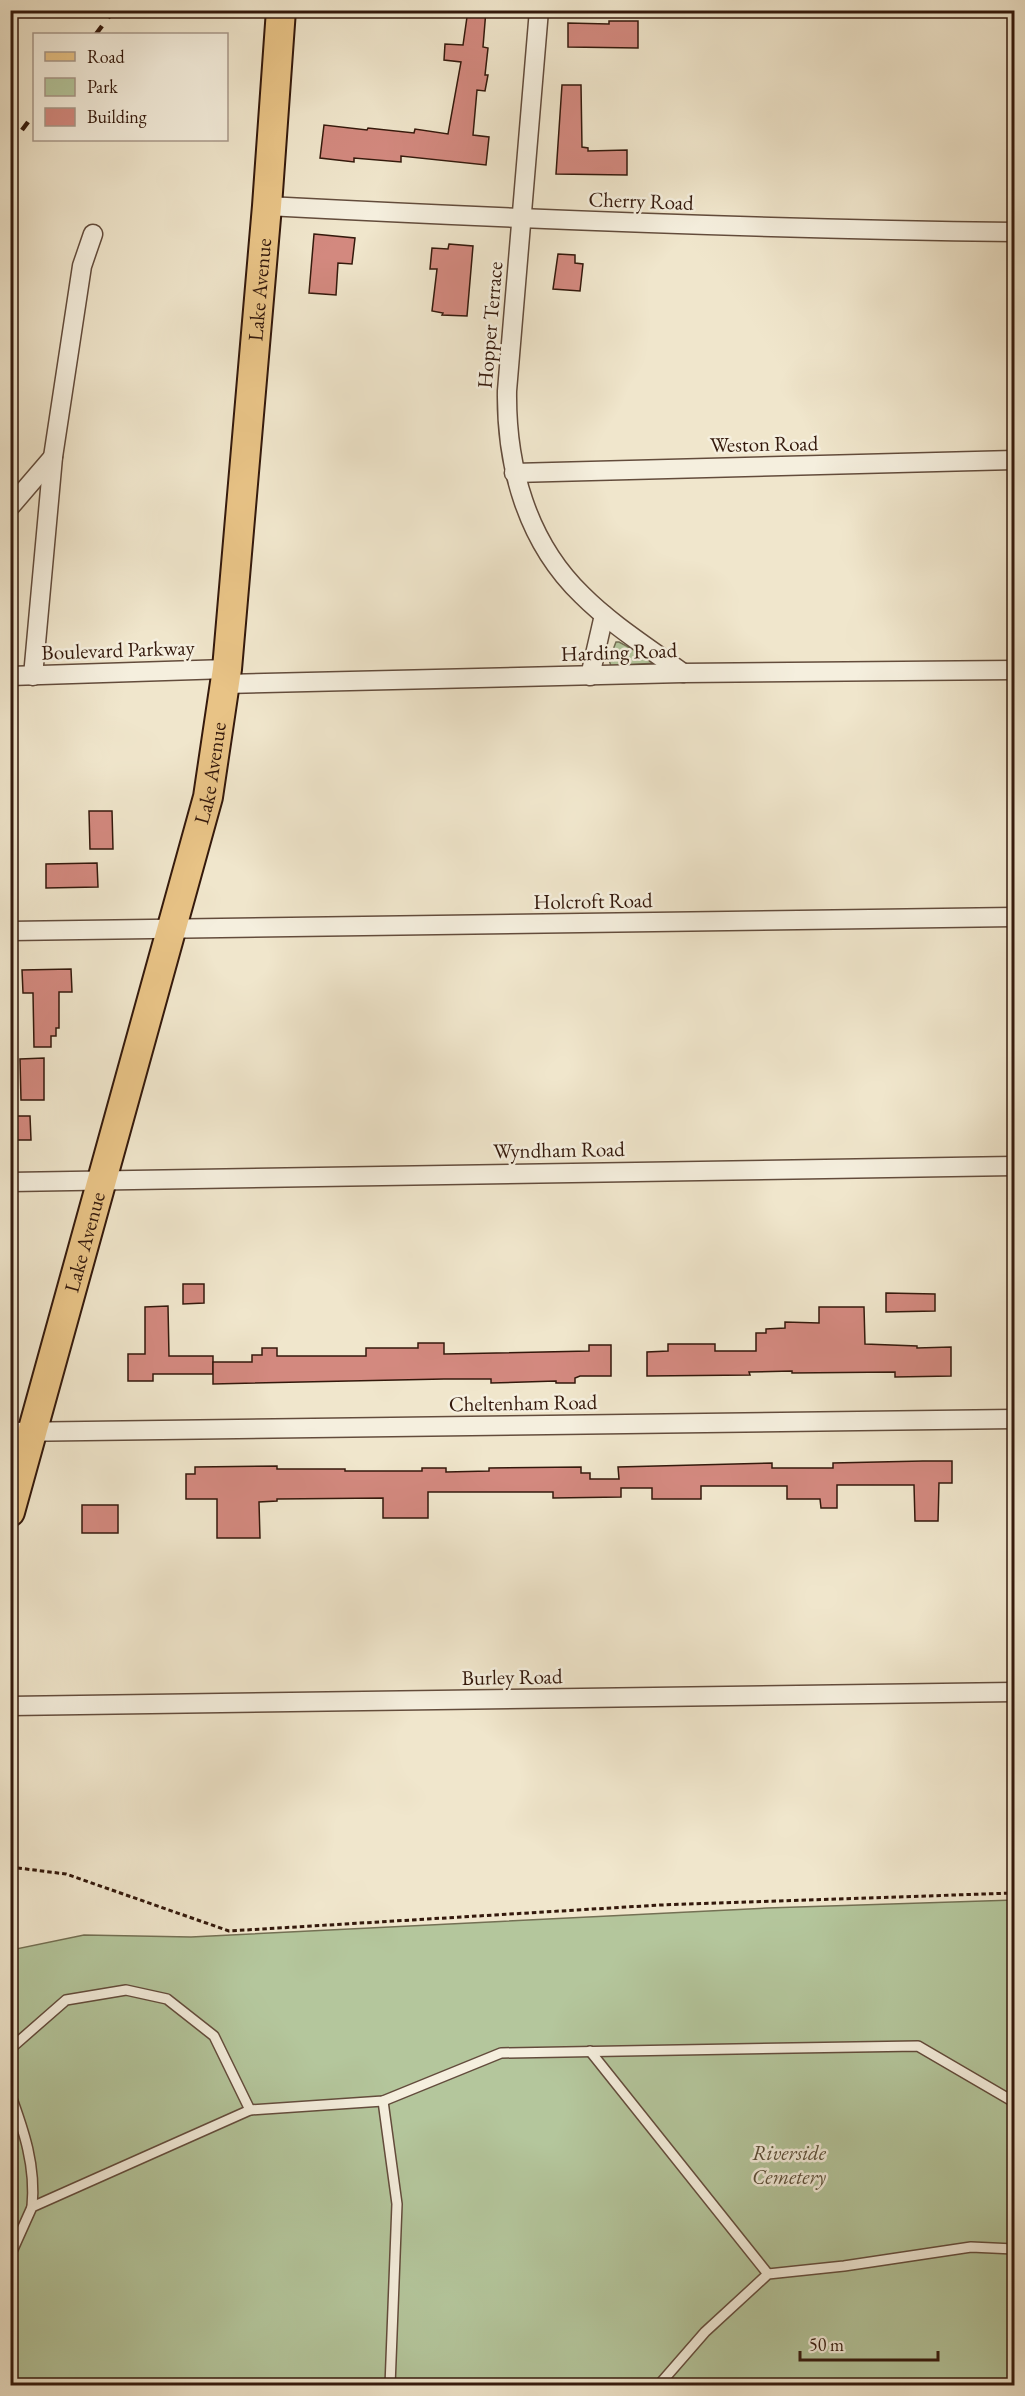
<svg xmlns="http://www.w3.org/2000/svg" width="1025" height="2396" font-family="'EB Garamond',serif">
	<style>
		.green { fill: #b4c69c; stroke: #747054; stroke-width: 1.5 }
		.building { fill: #d3897f; stroke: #34190c; stroke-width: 1.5 }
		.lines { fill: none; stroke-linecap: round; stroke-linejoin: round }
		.lane-casing { stroke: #634c3c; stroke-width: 12 }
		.street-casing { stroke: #634c3c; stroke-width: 21 }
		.primary-casing { stroke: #34190c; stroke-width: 32 }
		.path { stroke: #34190c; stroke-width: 3; stroke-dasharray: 4.5 3; stroke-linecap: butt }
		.lane { stroke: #f5efde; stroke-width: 9 }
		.street { stroke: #f5efde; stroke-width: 18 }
		.primary { stroke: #e8c386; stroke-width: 28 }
		.rail { stroke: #34190c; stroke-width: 4.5; stroke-dasharray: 10 10; stroke-linecap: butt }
		.labels { text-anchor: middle; stroke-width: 5; stroke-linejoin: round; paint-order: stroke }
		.street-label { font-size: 21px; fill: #34190c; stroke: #f5efde }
		.park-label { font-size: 21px; font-style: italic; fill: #5a4d37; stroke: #f5efde }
	</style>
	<rect width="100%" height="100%" fill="#f0e6cc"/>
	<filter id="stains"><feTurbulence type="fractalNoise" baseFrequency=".00333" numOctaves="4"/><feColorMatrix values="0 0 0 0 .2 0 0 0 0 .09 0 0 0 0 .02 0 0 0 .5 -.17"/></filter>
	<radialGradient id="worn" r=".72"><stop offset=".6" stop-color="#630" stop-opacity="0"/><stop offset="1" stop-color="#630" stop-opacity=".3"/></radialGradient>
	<!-- green -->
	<g class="green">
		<path d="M616 642H619L655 661 656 663 611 666 609 660Z"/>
		<path d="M1014 1900V2385L11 2386V1950L84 1935 191 1937 767 1908Z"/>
	</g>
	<!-- building -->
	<g class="building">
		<path d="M468 10H486L483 47 488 48 485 75H488L485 91 477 90 473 135 489 137 486 165 401 156V162L354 158V162L320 158 324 125 367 130 368 128 414 133 415 129 448 134 461 62 444 60 445 44 463 45Z"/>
		<path d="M609 21H638V48L568 47V23L609 24Z"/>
		<path d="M562 85H581L582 147 588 148V151L627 150V175L556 174Z"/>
		<path d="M314 234 355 238 352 264 338 263 336 295 309 293Z"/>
		<path d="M449 244 473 246 467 316 442 315 443 313 432 311 437 269H430L432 248 448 249Z"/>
		<path d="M558 254 575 255V263L583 264 580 291 553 289Z"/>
		<path d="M89 811H112L113 849H90Z"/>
		<path d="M97 863 98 887 46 888V864Z"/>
		<path d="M71 969 72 992H59V1028H56V1036H51V1047H34L33 993H23L22 970Z"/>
		<path d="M44 1058V1100H21L20 1059Z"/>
		<path d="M10 1116H30L31 1140H10Z"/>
		<path d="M183 1284H204V1303L183 1304Z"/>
		<path d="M886 1293 935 1294V1311L886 1312Z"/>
		<path d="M168 1306 169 1356H213V1374H153V1381H128V1354H145V1307Z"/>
		<path d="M819 1307H864L865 1344 917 1346V1348L951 1347V1376L895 1377V1372L792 1373V1371L749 1372 750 1375 647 1376V1352L668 1351V1344H715V1351H756V1333H766V1329L785 1328V1322L819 1323Z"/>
		<path d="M418 1343H444V1354L589 1351V1345H611V1376H580L575 1378V1383H556V1381L491 1383V1379H444L213 1384V1362H252V1355H262V1348H277V1356H366V1348H418Z"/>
		<path d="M923 1461H952V1483H939L938 1521H915L914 1485H837V1508H821L820 1499H787V1486H701V1499H652V1488H621V1497L553 1498V1492H428V1518H383V1498L277 1499V1501L259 1502 260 1538H217V1499H186V1474H195V1467L277 1466V1469H345V1471H422V1468H446V1472L489 1471V1468L581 1467V1473H590V1479H619L618 1467 772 1463V1468H833V1463Z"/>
		<rect x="82" y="1505" width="36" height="28"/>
	</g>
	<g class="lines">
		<defs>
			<g id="lane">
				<path d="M10 2049 66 2000 126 1990 167 1999 214 2036 250 2110"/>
				<path d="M590 2051 768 2274"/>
				<path d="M10 2093C24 2131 36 2166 32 2207"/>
				<path d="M383 2101 397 2204 390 2386"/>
				<path d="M10 2256 32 2207 250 2110 383 2101 501 2053 918 2046 1014 2102"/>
				<path d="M658 2386 705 2332 768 2274 844 2266 971 2247 1014 2249"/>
				<path d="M1012 2386 1014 2377"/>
			</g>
			<g id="street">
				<path d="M539 10 507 391C506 466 527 542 582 595 612 625 649 648 683 673"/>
				<path d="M267 206C516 219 765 229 1014 232"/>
				<path d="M514 473 1014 460"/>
				<path d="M10 507 53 457"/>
				<path d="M10 676 227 669"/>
				<path d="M33 676 53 457 82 266 93 234"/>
				<path d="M590 676 604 615"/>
				<path d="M225 684 683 673 1014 670"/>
				<path d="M10 931 1014 917"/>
				<path d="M10 1182 1014 1166"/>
				<path d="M10 1432 1014 1419"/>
				<path d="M10 1706 1014 1692"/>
			</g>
			<g id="primary">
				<path id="s1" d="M10 1512 208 797 227 669 267 206 281 10"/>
			</g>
		</defs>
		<!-- lane casing -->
		<use href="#lane" class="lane-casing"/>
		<!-- street casing -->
		<use href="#street" class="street-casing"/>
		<!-- primary casing -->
		<use href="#primary" class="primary-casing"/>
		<!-- path -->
		<path class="path" d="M10 1867 66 1874 229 1931 660 1905 1014 1893"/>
		<!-- lane -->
		<use href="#lane" class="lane"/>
		<!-- street -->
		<use href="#street" class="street"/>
		<!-- primary -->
		<use href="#primary" class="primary"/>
		<!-- rail -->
		<g class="rail">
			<path d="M96 34 114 10"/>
			<path d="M10 146 34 114"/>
		</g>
	</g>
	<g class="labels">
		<!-- street labels -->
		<g class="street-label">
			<text transform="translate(641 201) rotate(2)" y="7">Cherry Road</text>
			<text dy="7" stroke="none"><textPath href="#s1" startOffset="1252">Lake Avenue</textPath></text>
			<text transform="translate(490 325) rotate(-85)" y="7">Hopper Terrace</text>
			<text transform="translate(764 444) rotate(-1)" y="7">Weston Road</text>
			<text transform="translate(118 650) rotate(-2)" y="7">Boulevard Parkway</text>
			<text transform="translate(619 652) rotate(-2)" y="7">Harding Road</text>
			<text dy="7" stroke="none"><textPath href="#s1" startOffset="766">Lake Avenue</textPath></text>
			<text transform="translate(593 901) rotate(-1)" y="7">Holcroft Road</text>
			<text transform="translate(559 1150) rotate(-1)" y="7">Wyndham Road</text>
			<text dy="7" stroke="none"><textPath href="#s1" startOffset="280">Lake Avenue</textPath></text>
			<text transform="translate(523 1403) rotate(-1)" y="7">Cheltenham Road</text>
			<text transform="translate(512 1677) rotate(-1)" y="7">Burley Road</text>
		</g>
		<!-- park labels -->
		<g class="park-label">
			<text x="789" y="2160">Riverside<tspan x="789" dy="24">Cemetery</tspan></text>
		</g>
	</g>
	<!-- margin -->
	<rect width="1025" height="2396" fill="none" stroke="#f0e6cc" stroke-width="36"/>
	<rect x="12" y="12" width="1001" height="2372" fill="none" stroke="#34190c" stroke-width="3"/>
	<rect x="18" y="18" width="989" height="2360" fill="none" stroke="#34190c" stroke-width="1.5"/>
	<!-- legend -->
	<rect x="33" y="33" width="195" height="108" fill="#f5efde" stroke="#a8998a" stroke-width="1.5"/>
	<rect x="45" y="52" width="30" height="9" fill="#e8c386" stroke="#a8998a" stroke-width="1.5"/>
	<text x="87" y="63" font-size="18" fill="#34190c">Road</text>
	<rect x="45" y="78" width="30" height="18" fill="#b4c69c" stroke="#a8998a" stroke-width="1.5"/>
	<text x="87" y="93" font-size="18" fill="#34190c">Park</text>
	<rect x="45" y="108" width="30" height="18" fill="#d3897f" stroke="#a8998a" stroke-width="1.5"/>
	<text x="87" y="123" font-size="18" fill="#34190c">Building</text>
	<!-- scale -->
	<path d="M800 2351v9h138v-9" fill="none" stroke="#34190c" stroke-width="3"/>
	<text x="809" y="2351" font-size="18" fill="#34190c" stroke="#f5efde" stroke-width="4.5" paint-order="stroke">50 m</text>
	<rect width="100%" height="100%" filter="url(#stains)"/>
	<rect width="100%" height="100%" fill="url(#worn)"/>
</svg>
